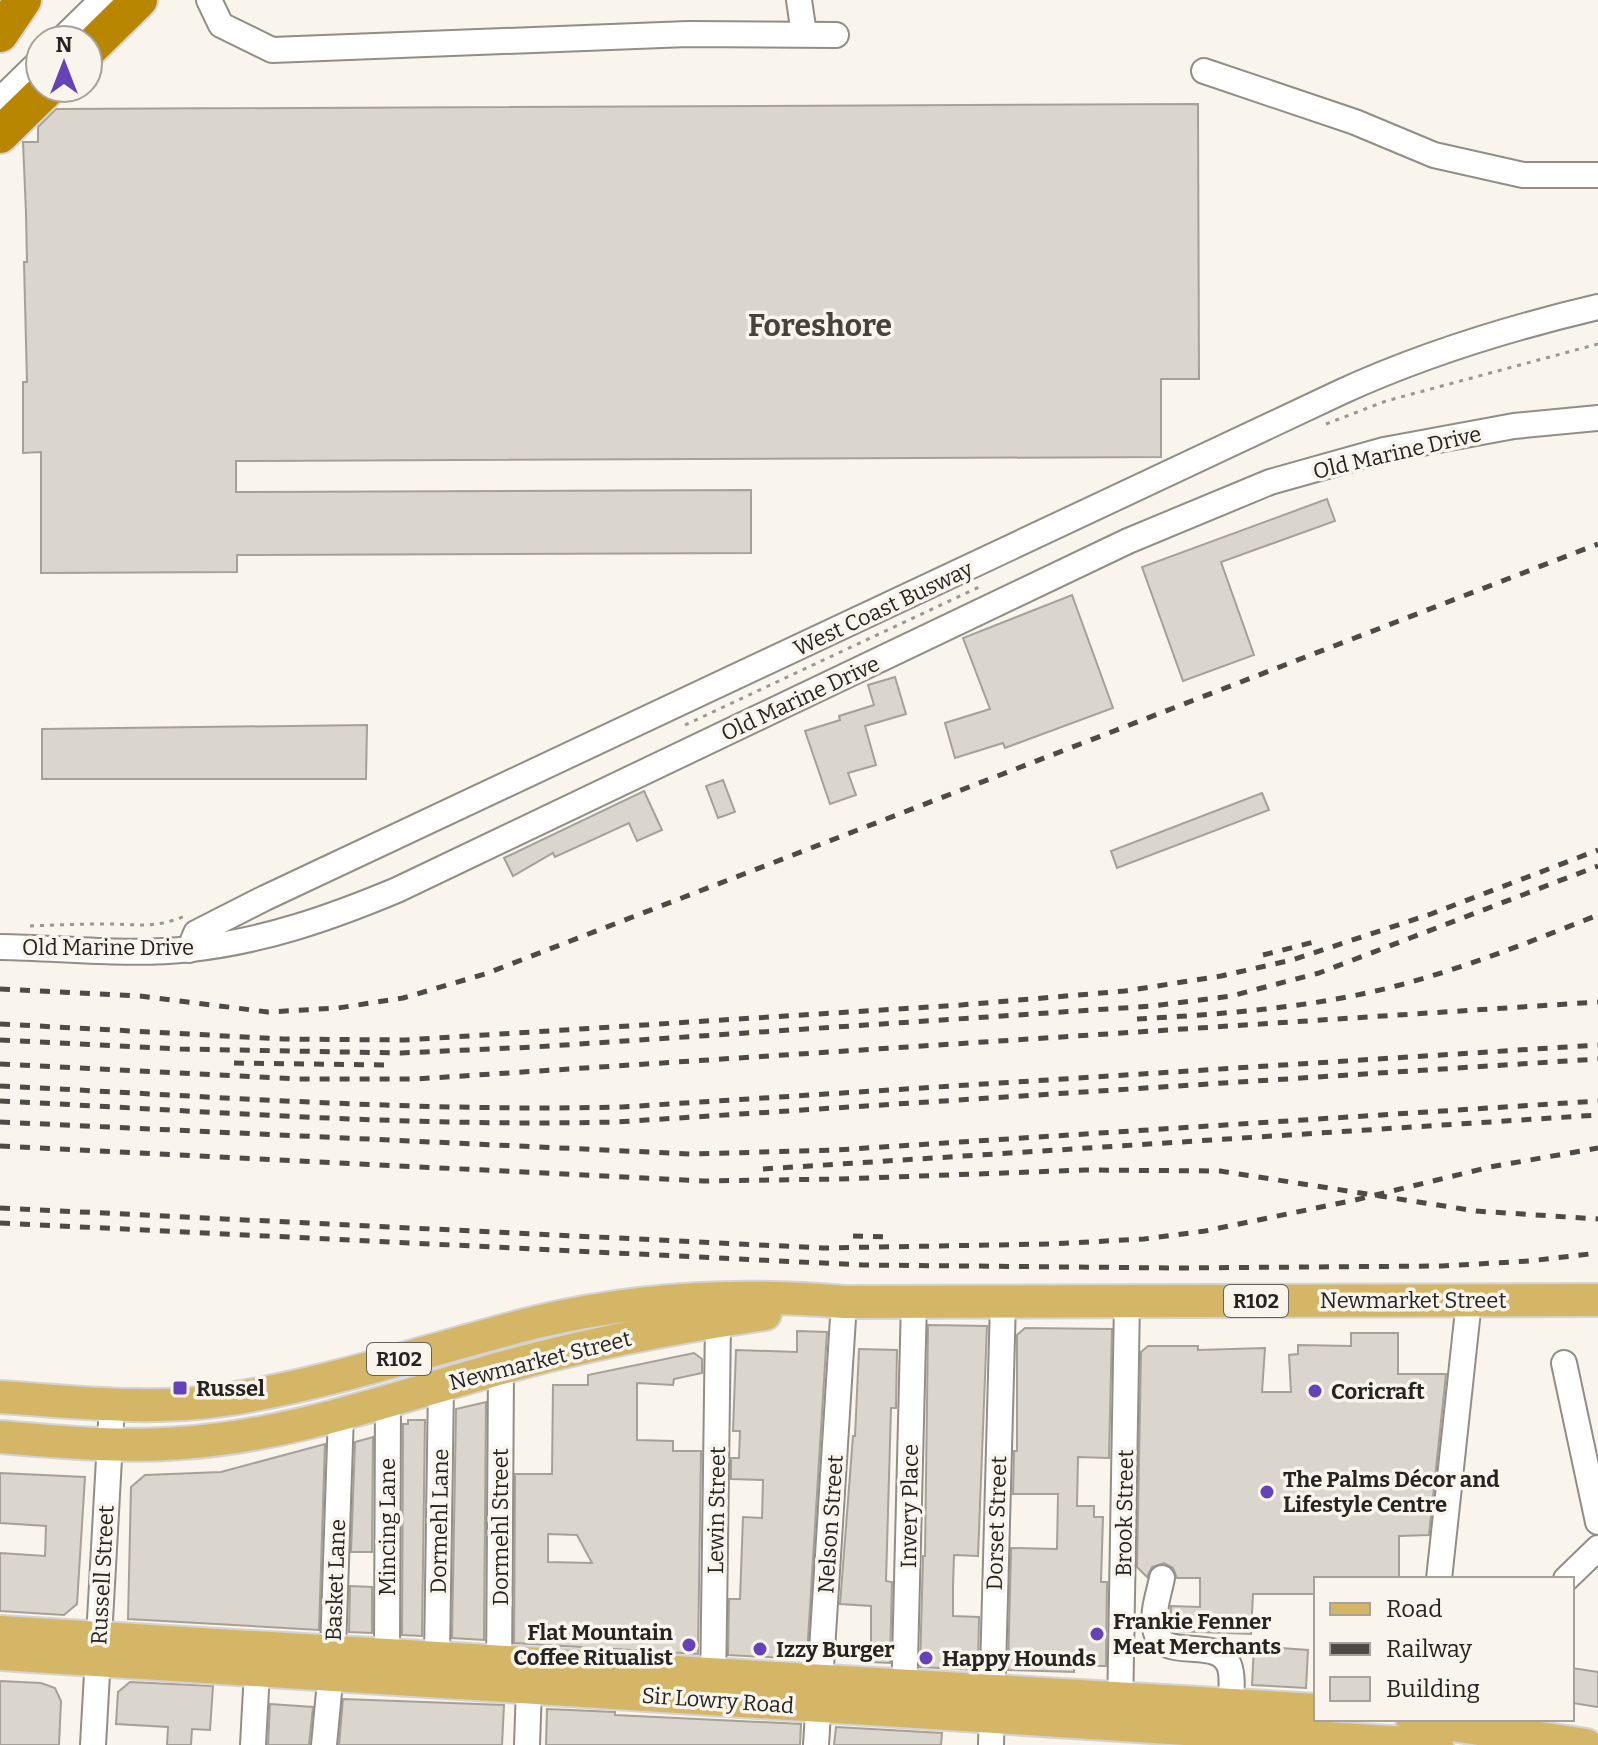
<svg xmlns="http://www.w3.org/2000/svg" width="1598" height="1745" font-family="Bitter,serif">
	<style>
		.building { fill: #dad5cd; stroke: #a5a098; stroke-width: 2; fill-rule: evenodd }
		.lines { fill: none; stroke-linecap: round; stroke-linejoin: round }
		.minor-casing { stroke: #928d85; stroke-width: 28 }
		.major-casing { stroke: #d4d3d3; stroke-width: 36 }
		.highway-casing { stroke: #d4d3d3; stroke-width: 40 }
		.path { stroke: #9a9690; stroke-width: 3; stroke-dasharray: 4 6; stroke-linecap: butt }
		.minor { stroke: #fff; stroke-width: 24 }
		.major { stroke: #d5b666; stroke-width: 32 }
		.highway { stroke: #b98600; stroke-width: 36 }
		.rail { stroke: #4e4b47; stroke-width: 5; stroke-dasharray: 10 10; stroke-linecap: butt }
		.poi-dot { fill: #6542ba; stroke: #f9f4ec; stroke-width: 3 }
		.labels { text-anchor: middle; stroke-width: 7; stroke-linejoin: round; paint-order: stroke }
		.shield { fill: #f9f4ec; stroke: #65625e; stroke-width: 2 }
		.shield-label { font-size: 20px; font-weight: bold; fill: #262421 }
		.street-label { font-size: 22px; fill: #262421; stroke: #f9f4ec }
		.poi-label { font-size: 22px; font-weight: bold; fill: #262421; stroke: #f9f4ec; text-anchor: start }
		.district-label { font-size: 30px; font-weight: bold; fill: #46423c; stroke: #f9f4ec }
	</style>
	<rect width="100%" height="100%" fill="#f9f4ec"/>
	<!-- building -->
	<g class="building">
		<path d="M1198 104 1199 379H1161V457L236 461V492L751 490V553L237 555V572L41 573V452L23 453V382H27L24 262H27L26 213 23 142H38V127L56 109Z"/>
		<path d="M1327 499 1335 521 1221 562 1254 655 1183 681 1142 567Z"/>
		<path d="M1072 595 1113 708 1005 748 1003 743 955 758 945 723 990 709 963 638Z"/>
		<path d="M895 677 906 714 865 726 876 765 848 773 856 795 830 804 805 731 840 720 839 716 874 705 868 685Z"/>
		<path d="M367 725 366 779H42V729Z"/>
		<path d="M723 780 735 812 718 818 706 786Z"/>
		<path d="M644 791 662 830 637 841 629 823 555 857 553 853 513 876 504 858Z"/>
		<path d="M1262 793 1269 810 1117 868 1111 851Z"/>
		<path d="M928 1325 987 1326 978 1556 954 1555 953 1586V1616L979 1617 978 1670 920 1667 923 1556H925Z"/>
		<path d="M1025 1328 1112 1329 1109 1458 1078 1457 1077 1506H1094V1517H1103L1101 1582H1107L1106 1666H1074V1672L1008 1670 1011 1548 1057 1549 1058 1494H1013L1014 1451H1017V1335Z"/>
		<path d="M797 1331 827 1332 807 1656 803 1659 728 1655 729 1599H740L743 1517 762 1518 763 1480 731 1479V1458H739L740 1431H733L736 1350 797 1352Z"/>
		<path d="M1351 1333H1398V1374H1446L1429 1535 1399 1536V1579H1316V1594H1253L1251 1634 1174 1631 1170 1624 1171 1606 1200 1607V1578H1177L1173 1568 1164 1563 1152 1567 1147 1577 1137 1567 1141 1352 1148 1346H1198V1350L1265 1348 1262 1392H1291L1289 1355 1298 1354V1345L1351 1346Z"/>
		<path d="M859 1349 897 1350 896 1408H891L886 1581 892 1582 890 1663 871 1662V1606L840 1604 853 1436H855Z"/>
		<path d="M694 1353 702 1359V1373L674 1379 673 1385 637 1383V1440L673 1441V1451H701L698 1654 514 1643 515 1474H552L553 1385H588V1375ZM548 1534 577 1535 592 1563 548 1562Z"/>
		<path d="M486 1402 484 1640 452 1638 456 1409Z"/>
		<path d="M408 1420H425L422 1636 402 1635 403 1424H408Z"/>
		<path d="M373 1437 372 1552H351L355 1442Z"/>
		<path d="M325 1444 319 1630 128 1619 131 1487 145 1475 221 1472Z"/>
		<path d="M0 1473 85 1477 77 1604 64 1615 0 1611V1553L45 1556 46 1526 0 1523Z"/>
		<path d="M350 1586 372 1587V1633L349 1632Z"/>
		<path d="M1254 1646 1308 1650 1306 1688 1252 1685Z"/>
		<path d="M1572 1668 1598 1672V1707L1572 1703Z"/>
		<path d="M0 1681 41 1683 55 1688 61 1701 59 1745H0Z"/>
		<path d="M130 1682 213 1686 210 1730 192 1729 191 1745H167L168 1727 116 1724 118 1692Z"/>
		<path d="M343 1699 504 1705 502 1745H339Z"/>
		<path d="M270 1704 313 1707 309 1745H268Z"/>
		<path d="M547 1709 615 1712V1715L801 1724 800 1745H546Z"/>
		<path d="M836 1727 942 1733 941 1745H834Z"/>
	</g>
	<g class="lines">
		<defs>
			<g id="minor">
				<path d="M209 0 221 25 272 50 688 34 836 35"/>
				<path d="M799 0 804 34"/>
				<path d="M61 40 102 0"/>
				<path d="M1204 71 1355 122 1434 155 1523 175H1598"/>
				<path d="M0 100 40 61"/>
				<path d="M0 947C63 948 128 956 191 949 264 941 330 918 397 890L1128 541 1270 482 1384 450 1514 426 1598 418"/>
				<path d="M189 950 196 933 265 898 1341 392C1424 354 1509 328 1598 307"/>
				<path d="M1564 1363 1598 1522"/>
				<path d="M1162 1578C1159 1593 1152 1612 1155 1628 1160 1665 1220 1633 1230 1668 1234 1683 1230 1703 1229 1719"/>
				<path d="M1439 1579 1469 1301"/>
				<path d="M1566 1579 1598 1548"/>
				<path d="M387 1653 388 1402"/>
				<path d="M437 1656 441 1385"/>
				<path d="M499 1677 501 1368"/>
				<path d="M713 1691 718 1321"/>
				<path d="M904 1701 914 1301"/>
				<path d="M1120 1714 1127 1301"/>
				<path d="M93 1745 112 1405"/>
				<path d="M253 1745 257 1671"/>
				<path d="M324 1745 333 1650 341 1414"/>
				<path d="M527 1745 529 1687"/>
				<path d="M816 1745 844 1302"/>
				<path d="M991 1745 1003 1301"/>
			</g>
			<g id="major">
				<path d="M0 1397C74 1402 150 1411 224 1400 331 1384 433 1348 537 1322 637 1298 742 1293 844 1302L1598 1300"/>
				<path d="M0 1437C60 1442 121 1448 181 1443 292 1436 399 1396 505 1367 591 1343 677 1327 765 1314"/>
				<path d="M0 1632 1316 1710"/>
				<path d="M0 1654 1437 1745"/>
				<path d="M1412 1719 1586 1745"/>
			</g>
			<g id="highway">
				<path d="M0 34 23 0"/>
				<path d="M88 50 139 0"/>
				<path d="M0 135 48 88"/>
			</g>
		</defs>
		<!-- minor casing -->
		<use href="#minor" class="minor-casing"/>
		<!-- major casing -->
		<use href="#major" class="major-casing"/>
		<!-- highway casing -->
		<use href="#highway" class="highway-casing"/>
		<!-- path -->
		<g class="path">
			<path d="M1326 424 1386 401 1598 344"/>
			<path d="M685 725 979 587"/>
			<path d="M30 926C55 925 80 924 105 924 137 924 154 929 185 916"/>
		</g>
		<!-- minor -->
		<use href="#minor" class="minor"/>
		<!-- major -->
		<use href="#major" class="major"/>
		<!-- highway -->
		<use href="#highway" class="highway"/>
		<!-- rail -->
		<g class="rail">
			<path d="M1263 955 1318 941"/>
			<path d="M0 989 140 996 268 1012 338 1008 403 998 485 974 1598 544"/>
			<path d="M1137 1019C1223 1014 1312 1008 1396 986 1465 968 1532 941 1598 915"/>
			<path d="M0 1024 283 1039 405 1040 961 1005 1125 991 1221 976 1292 960 1431 914 1598 850"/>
			<path d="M0 1040 180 1049 401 1053 534 1047 1153 1006 1231 996 1319 973 1598 866"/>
			<path d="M234 1063 390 1065"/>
			<path d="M0 1064 298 1079H416L1598 1002"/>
			<path d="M0 1086C207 1096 415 1112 622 1107L1598 1045"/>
			<path d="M0 1101C205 1111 411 1127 616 1122L1598 1059"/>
			<path d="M0 1122 691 1154 836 1150 1598 1101"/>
			<path d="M0 1146 703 1181 839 1179 1085 1170 1220 1171 1476 1211 1598 1219"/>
			<path d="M763 1169 1598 1115"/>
			<path d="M0 1208 823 1248 1050 1244 1144 1239 1205 1231 1355 1200 1490 1167 1598 1148"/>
			<path d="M0 1223 863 1265 1175 1268 1442 1266 1529 1261 1598 1253"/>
			<path d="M853 1236 889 1237"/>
		</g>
	</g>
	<!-- markers -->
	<g class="poi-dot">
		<rect x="172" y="1380" width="16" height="16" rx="4"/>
		<circle cx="1315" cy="1391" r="8"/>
		<circle cx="1267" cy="1492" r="8"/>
		<circle cx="1097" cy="1634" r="8"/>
		<circle cx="689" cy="1645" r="8"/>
		<circle cx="760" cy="1649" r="8"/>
		<circle cx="926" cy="1658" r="8"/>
	</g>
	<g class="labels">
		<!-- shield labels -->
		<g class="shield">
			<rect x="1224" y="1285" width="64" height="32" rx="6"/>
			<rect x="367" y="1343" width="64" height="32" rx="6"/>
		</g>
		<g class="shield-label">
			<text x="1256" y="1308">R102</text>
			<text x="399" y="1366">R102</text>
		</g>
		<!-- street labels -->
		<g class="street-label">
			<text transform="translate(1397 452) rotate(-13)" y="8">Old Marine Drive</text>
			<text transform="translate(883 608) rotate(-25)" y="8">West Coast Busway</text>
			<text transform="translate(800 698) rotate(-25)" y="8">Old Marine Drive</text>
			<text x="108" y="955">Old Marine Drive</text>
			<text x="1413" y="1308">Newmarket Street</text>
			<text transform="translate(540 1360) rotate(-14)" y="8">Newmarket Street</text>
			<text transform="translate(909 1506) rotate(-89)" y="8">Invery Place</text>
			<text transform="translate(716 1510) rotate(-89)" y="8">Lewin Street</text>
			<text transform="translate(1124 1513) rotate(-89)" y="8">Brook Street</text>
			<text transform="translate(439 1521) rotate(-89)" y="8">Dormehl Lane</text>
			<text transform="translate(996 1523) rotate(-88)" y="8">Dorset Street</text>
			<text transform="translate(830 1524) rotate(-86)" y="8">Nelson Street</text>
			<text transform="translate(387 1527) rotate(-90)" y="8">Mincing Lane</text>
			<text transform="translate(500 1527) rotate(-90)" y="8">Dormehl Street</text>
			<text transform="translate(102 1575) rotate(-87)" y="8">Russell Street</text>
			<text transform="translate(335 1580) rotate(-88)" y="8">Basket Lane</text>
			<text transform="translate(718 1700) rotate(4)" y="8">Sir Lowry Road</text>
		</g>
		<!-- poi labels -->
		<g class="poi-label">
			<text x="196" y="1396">Russel</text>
			<text x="1331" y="1399">Coricraft</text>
			<text x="1283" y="1487">The Palms Décor and<tspan x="1283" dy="25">Lifestyle Centre</tspan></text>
			<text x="1113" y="1629">Frankie Fenner<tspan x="1113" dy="25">Meat Merchants</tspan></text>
			<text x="673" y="1640" text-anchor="end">Flat Mountain<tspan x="673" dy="25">Coffee Ritualist</tspan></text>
			<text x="776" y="1657">Izzy Burger</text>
			<text x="942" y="1666">Happy Hounds</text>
		</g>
		<!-- district labels -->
		<g class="district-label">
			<text x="820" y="336">Foreshore</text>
		</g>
	</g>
	<!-- legend -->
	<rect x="1314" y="1577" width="260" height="144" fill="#f9f4ec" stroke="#a5a19b" stroke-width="2"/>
	<rect x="1330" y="1603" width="40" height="12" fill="#d5b666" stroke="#a5a19b" stroke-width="2"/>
	<text x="1386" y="1617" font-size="24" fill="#262421">Road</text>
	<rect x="1330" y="1643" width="40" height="12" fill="#4e4b47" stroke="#a5a19b" stroke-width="2"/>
	<text x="1386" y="1657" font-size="24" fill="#262421">Railway</text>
	<rect x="1330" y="1677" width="40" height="24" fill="#dad5cd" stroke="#a5a19b" stroke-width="2"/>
	<text x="1386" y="1697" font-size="24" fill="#262421">Building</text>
	<!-- north arrow -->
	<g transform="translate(64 64)"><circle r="38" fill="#f9f4ec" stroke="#a5a19b" stroke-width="2"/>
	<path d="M0-6L14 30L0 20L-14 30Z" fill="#6542ba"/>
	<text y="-12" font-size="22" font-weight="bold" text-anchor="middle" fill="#262421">N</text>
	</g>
</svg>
